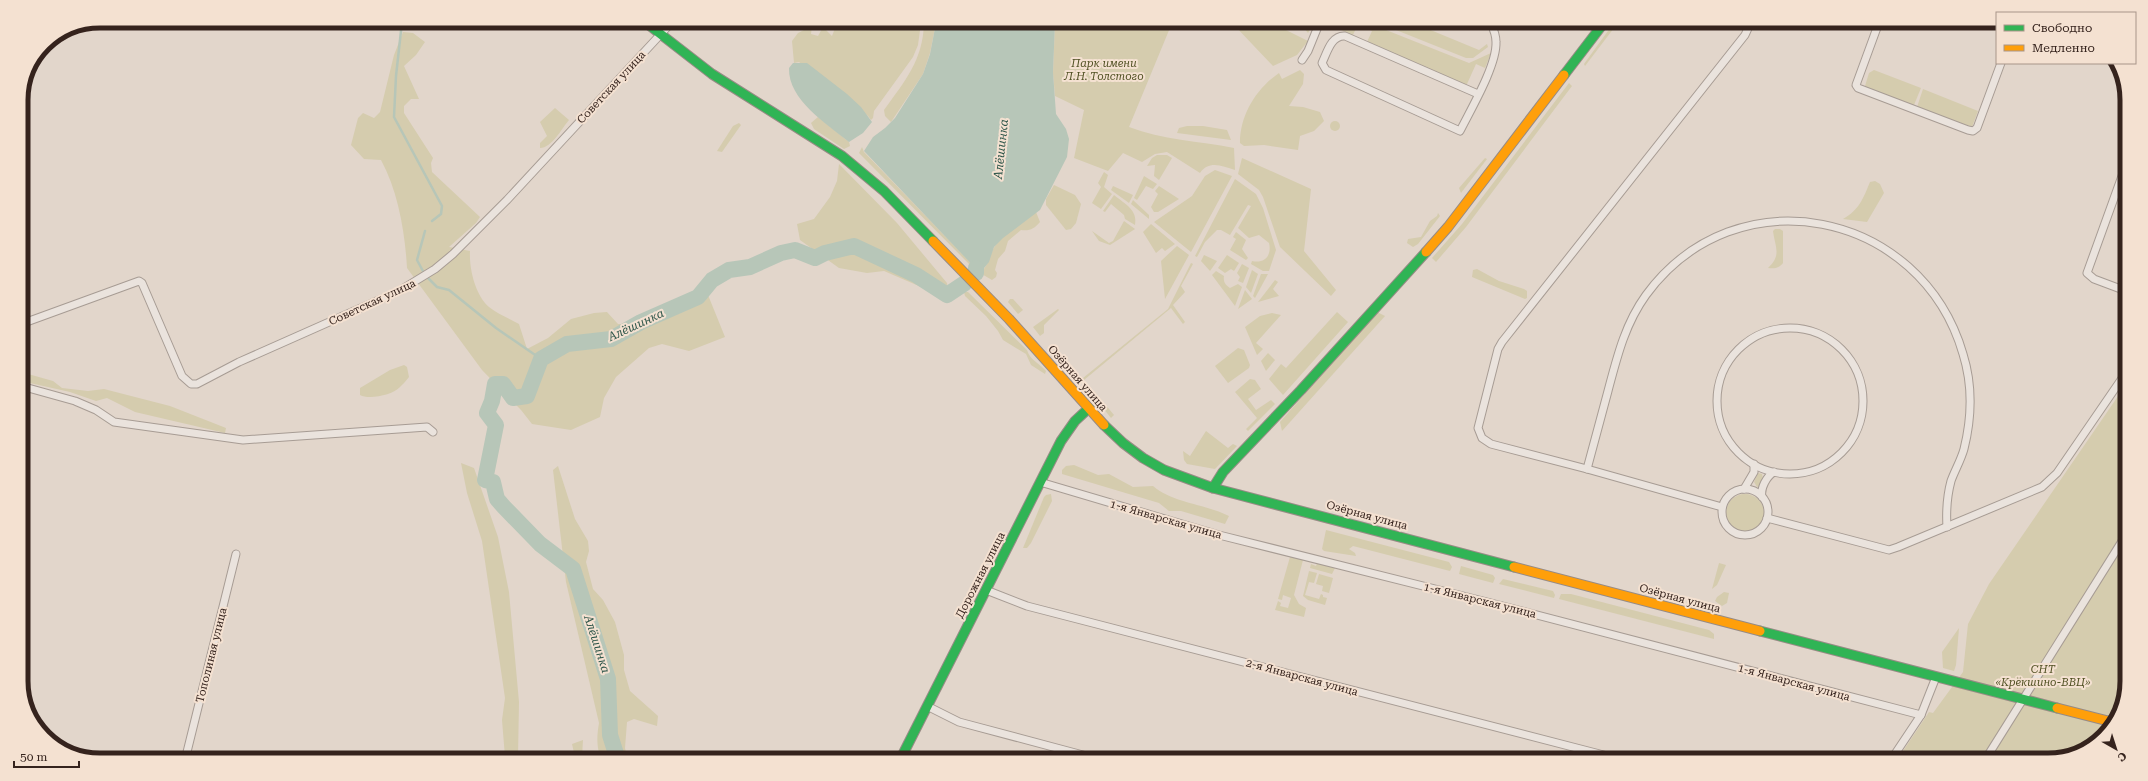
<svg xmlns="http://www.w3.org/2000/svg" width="2148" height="781" font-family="'Roboto Serif',serif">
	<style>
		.green { fill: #d5ccae }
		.water { fill: #b7c6b8 }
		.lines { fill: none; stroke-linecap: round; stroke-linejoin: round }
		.stream { stroke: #b7c6b8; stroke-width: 2.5 }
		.river { stroke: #b7c6b8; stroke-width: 16 }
		.street-casing { stroke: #a79c94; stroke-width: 9 }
		.fast-casing { stroke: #978b85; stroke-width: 11 }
		.slow-casing { stroke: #978b85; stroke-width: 11 }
		.street { stroke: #eae3dd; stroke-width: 7 }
		.fast { stroke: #30b455; stroke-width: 9 }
		.slow { stroke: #ff9f0a; stroke-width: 9 }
		.labels { text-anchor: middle; stroke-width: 4; stroke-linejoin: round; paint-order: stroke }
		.park-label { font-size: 11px; font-style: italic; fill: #515124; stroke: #f4e1d1 }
		.street-label { font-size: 11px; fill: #35231d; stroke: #f4e1d1 }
		.water-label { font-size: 12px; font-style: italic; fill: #2d5549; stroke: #f4e1d1 }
		.rim { fill: none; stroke: #35231d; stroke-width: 5 }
	</style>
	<rect width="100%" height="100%" fill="#e2d6cb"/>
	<!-- green -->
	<g class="green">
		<path d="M837 23H921L918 45 913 57 874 111 873 118 871 120 868 116 799 62 794 63 792 41 798 33 812 26 811 34 818 36 823 27 832 36Z"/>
		<path d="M924 23H936L930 53 923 74 891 122 885 116 884 110C905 81 923 60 924 23Z"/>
		<path d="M1055 23H1172L1129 127C1162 140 1199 141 1234 148L1235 170C1222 166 1209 160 1200 173L1167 152 1155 154 1142 162 1123 153 1108 171 1074 158 1084 110 1055 96 1053 73Z"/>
		<path d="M1230 23H1272L1308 41 1297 55 1273 66 1234 25Z"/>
		<path d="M1305 24H1313L1308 33 1304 28Z"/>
		<path d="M1327 24H1371L1469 63 1491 53 1485 68 1476 64 1467 84H1464L1367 42 1372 31 1358 24 1353 35Z"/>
		<path d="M1381 24H1416L1479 50 1487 44 1488 47 1473 58H1466Z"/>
		<path d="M1613 24H1617L1585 66 1584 64Z"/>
		<path d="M403 32 413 33 425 42 416 55 404 66 419 99H411L404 106V113L433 158 431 163 432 172 480 217 476 223 449 247 470 251C469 268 475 295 489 307 498 314 510 319 519 324L527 349 548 338 571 319 594 313 607 312 618 324H637L674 307 706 290 725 337 689 351 662 344 649 348 616 377 604 398 600 417 571 430 532 424 521 410 482 370 407 268C405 232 398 191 381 160L364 159 351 145 358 118 363 113 374 118 380 112 394 55Z"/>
		<path d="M1300 70 1304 74 1303 84 1289 106 1303 107 1320 112 1324 121 1314 131 1300 136 1298 150 1264 145 1244 146 1240 143C1240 115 1256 89 1279 73L1282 79Z"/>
		<path d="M1874 70 1921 88 1914 105 1867 88 1865 86 1869 73Z"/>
		<path d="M1569 83 1572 86 1466 227 1436 262 1432 258 1462 224Z"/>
		<path d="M1923 89 1978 111 1972 127 1917 107Z"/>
		<path d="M555 108 569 120C562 128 552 148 540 148V143L547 136 540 122Z"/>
		<path d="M818 117 849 142 850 146 844 149 814 129 811 123Z"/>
		<circle cx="1335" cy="126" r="5"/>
		<path d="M739 123 741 125 722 152 717 151 733 126Z"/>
		<path d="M1187 126H1203L1227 130 1231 140 1177 133 1179 128Z"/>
		<path d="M862 147 864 152 973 265 971 266 859 153Z"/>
		<path d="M1157 155H1167L1172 158 1159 180 1154 176 1155 165 1147 166 1152 158Z"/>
		<path d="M1242 158 1311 189 1304 251 1336 290 1331 296 1280 247 1263 197 1259 190 1238 174Z"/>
		<path d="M1485 158 1487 159 1461 193 1459 188Z"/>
		<path d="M839 164 897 223 947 283 949 299 884 271 867 273 839 268 800 240 797 224 814 219 830 197 837 181Z"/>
		<path d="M1215 170 1232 176 1191 252 1154 222 1192 196 1205 176Z"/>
		<path d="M1104 172 1108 175 1104 187 1112 194 1101 209 1092 203 1101 187 1098 183Z"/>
		<path d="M1144 176 1157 184 1153 189 1146 186 1137 200 1134 198Z"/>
		<path d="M1235 179 1256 194 1263 208 1276 250 1269 271H1263L1251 264 1252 261C1265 264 1272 255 1269 243L1259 235 1249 238 1238 228 1251 206 1248 205 1230 235 1221 230H1217L1205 242 1197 257 1195 256Z"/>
		<path d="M1875 181 1880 184 1884 193 1867 222 1843 219C1859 210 1863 199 1870 182Z"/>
		<path d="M1054 185 1075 195 1081 204 1076 223 1071 229 1066 230 1046 205V199Z"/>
		<path d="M1113 186 1133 195 1129 203 1111 190Z"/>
		<path d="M1159 186 1179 199 1158 212H1154L1151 207 1158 194 1155 191Z"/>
		<path d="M1114 195C1125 204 1138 210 1135 225L1125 219 1124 215 1111 204 1105 212 1103 211Z"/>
		<path d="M1133 200 1149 215V219L1131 204Z"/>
		<path d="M1036 212 1040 222C1034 229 1030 231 1021 230L1008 241 1005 251 998 259 995 270 997 273 996 277 992 280 980 273C990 264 989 255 995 246 1005 232 1023 223 1036 212Z"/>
		<path d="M1438 213 1440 216 1418 244 1413 247 1407 243 1408 239 1421 237 1430 221 1437 216Z"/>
		<path d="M1124 221 1135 229 1110 245 1099 241 1092 231 1109 243 1113 241Z"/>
		<path d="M1151 224 1175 244 1165 251 1162 248 1156 253 1143 232Z"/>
		<path d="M1775 229H1780L1783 231V263C1779 268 1775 269 1768 268 1782 255 1775 247 1773 231Z"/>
		<path d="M1236 232 1246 240 1242 249 1248 258 1246 260 1230 250 1236 239 1233 237Z"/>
		<path d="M1177 246 1189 255 1165 299 1161 261Z"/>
		<path d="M1204 255 1217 261 1210 271 1201 261Z"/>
		<path d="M1227 255 1239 263 1234 271 1231 269 1225 273 1218 268Z"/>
		<path d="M1191 263 1193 264 1181 286 1185 292 1173 305 1185 322 1183 324 1171 308 1084 380 1083 378 1168 309Z"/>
		<path d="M1242 264 1249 268 1243 283 1238 281 1240 277 1237 273Z"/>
		<path d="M1477 269 1499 281 1524 289 1527 291V298L1525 299 1472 277 1473 270Z"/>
		<path d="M1252 270 1258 274 1251 293 1246 287Z"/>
		<path d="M1216 271 1224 276C1223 281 1225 285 1230 288L1238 284 1242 287 1235 306 1212 275Z"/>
		<path d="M1261 274H1268L1255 298 1253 296Z"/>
		<path d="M1275 280 1278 282 1273 289 1279 296 1258 302Z"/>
		<path d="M1245 290 1252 299 1238 309Z"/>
		<path d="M964 292H968L1027 350C1030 360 1039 363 1046 371L1045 374 1031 365 1026 354 1003 340 998 331 986 316 965 296Z"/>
		<path d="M1010 299H1013L1023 310 1018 314 1008 302Z"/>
		<path d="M1058 309 1059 310 1044 325V333L1040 336 1033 327Z"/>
		<path d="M1337 312 1348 322 1283 395 1269 379 1281 364 1286 368Z"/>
		<path d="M1377 312 1385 316 1282 431 1280 422Z"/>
		<path d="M1272 313 1281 315 1256 343 1263 349 1257 355 1245 327 1260 316Z"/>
		<path d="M1238 348 1244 350 1250 365 1249 368 1228 383 1215 366Z"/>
		<path d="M1268 353 1275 360 1266 371 1261 361Z"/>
		<path d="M404 365 407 367 409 377C406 381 403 384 400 387 393 395 369 400 360 395V388L390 370Z"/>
		<path d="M21 372 53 381 62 388 88 391 104 389 170 406 226 428 225 433 135 412 107 398 96 401 70 392 21 381Z"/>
		<path d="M1250 379 1255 380 1261 389 1248 399 1256 410 1271 400 1275 404 1248 431 1246 429 1257 418 1235 392Z"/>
		<path d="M2125 386 2123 706 2096 744 2048 760H1897L1929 712 1933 713 1963 672 1968 624 1989 584Z"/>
		<path d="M1094 391 1114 415 1111 418 1091 393Z"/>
		<path d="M1206 431 1228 448 1233 444 1237 446 1215 469 1187 464 1184 460 1183 451 1190 456Z"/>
		<path d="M461 463 474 468 498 537 509 592 519 702 518 757H505L502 720 505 698 482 541 467 493Z"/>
		<path d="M1074 465 1098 475 1109 474 1133 487 1153 486C1173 503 1205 504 1229 516L1225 524 1181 511H1169L1159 503 1062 474V470L1066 466Z"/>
		<path d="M558 466 575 519 588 541 589 551 586 562 593 589 603 600 615 622 624 655V670L630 691 658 716 657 726 634 719 627 722 625 748 627 757H601C596 748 597 734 599 723L566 582 553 470Z"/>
		<path d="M1758 473 1762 474 1763 479 1760 486 1757 487 1754 482Z"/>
		<path d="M1051 494 1052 501 1031 543 1027 548H1023L1044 497 1046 495Z"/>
		<circle cx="1745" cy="513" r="19"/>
		<path d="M1326 530 1449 562 1452 567 1450 571 1353 546 1349 549 1355 553 1356 556 1324 551 1322 549Z"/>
		<path d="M1290 557 1303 560 1294 595 1299 604 1306 608 1304 617 1275 610 1278 601 1281 603 1280 606 1288 608 1291 598 1283 595 1282 600 1278 599Z"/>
		<path d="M1317 563 1335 568 1332 574 1310 568 1311 564 1316 566Z"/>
		<path d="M1719 563 1726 565 1717 585 1712 589Z"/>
		<path d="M1461 566 1493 575 1495 578 1493 583 1459 574Z"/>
		<path d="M1309 571 1317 573 1314 583 1309 582 1305 595 1319 599 1321 594 1323 595V597L1327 598 1325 605 1308 600 1303 596Z"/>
		<path d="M1319 574 1333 578 1329 593 1322 591 1323 586 1316 584Z"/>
		<path d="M1503 579 1553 591 1555 595 1554 598 1499 584Z"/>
		<path d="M1724 592 1729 593 1727 603 1722 606 1715 601 1717 597Z"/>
		<path d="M1561 594H1571L1709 630 1714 634V639L1559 599Z"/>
		<path d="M1959 628 1956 665 1954 671 1943 668 1942 652Z"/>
		<path d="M583 740 582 757H575L572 744Z"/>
	</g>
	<!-- water -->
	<g class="water">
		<path d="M936 23H1055L1053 72 1056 114 1066 129 1069 139 1067 157 1040 210 1003 238 994 247 989 262 980 273 864 151 873 137 885 128 895 118 923 74 930 54Z"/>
		<path d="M793 63H807L847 94 861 107 872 122 863 133 849 142C827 124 788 100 789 68Z"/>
	</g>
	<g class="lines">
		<!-- stream -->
		<g class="stream">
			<path d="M402 22 396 76 394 117 442 206 441 214 432 221"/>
			<path d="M424 273 417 260 425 231"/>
			<path d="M428 278 437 287 449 290 496 328 541 359"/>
		</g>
		<!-- river -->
		<g class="river">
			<path d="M976 268V273"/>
			<path d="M617 757 610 735 608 679 573 569 540 544 504 507 497 499 493 482 485 480 496 425 487 413 492 401 495 384H503L513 398 527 396 541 359 567 344 611 339 641 322 698 297 712 280 729 270 750 267 781 253 795 250 815 258 825 253 854 246 916 275 947 295 965 283"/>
		</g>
		<defs>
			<g id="street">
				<path d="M1878 25 1856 85 1858 88 1968 130 1973 131 1977 128 2001 63"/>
				<path d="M1302 60 1308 51 1319 24"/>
				<path d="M1478 94 1345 36C1331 35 1327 53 1322 63L1326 70 1337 75 1460 131C1471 109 1497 65 1496 42 1496 35 1494 30 1491 24"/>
				<path d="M2126 291 2094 279 2087 273 2126 165"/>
				<path d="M21 324 139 281 142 283 182 376 191 384H197L239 362 399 291 435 269 453 254 507 200 672 22"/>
				<circle cx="1790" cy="401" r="73"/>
				<path d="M21 386 75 401 96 410 114 422 243 440 427 427 433 432"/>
				<path d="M1587 469C1594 443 1601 417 1608 391 1617 357 1625 324 1646 295 1736 172 1921 210 1963 354 1973 386 1972 417 1964 449 1961 460 1955 470 1951 481 1947 496 1946 511 1947 527"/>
				<path d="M1040 482 1219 535 1491 603 1921 715"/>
				<circle cx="1745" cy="512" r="23"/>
				<path d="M1744 489 1754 472V464"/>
				<path d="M1762 497C1760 488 1767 476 1774 472"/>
				<path d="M1722 507 1587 469 1491 444 1482 438 1478 428 1498 349 1502 342 1745 35 1750 24"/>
				<path d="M1767 518 1889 550 1898 547 2042 487 2057 473 2125 374"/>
				<path d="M986 590 1027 606 1619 759"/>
				<path d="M927 706 959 722 1094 758"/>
				<path d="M186 756 236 554"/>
				<path d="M1891 760 1921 715 1936 677"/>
				<path d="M1985 760 2124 538"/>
			</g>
			<g id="fast">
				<path d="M645 22 712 74 842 156 884 191 933 241"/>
				<path d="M1564 75 1603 24"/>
				<path d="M1104 425 1123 443 1143 458 1164 470 1213 488 1514 567"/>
				<path d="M1213 488 1223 472 1301 390 1426 252"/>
				<path d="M1760 631 2057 708"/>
				<path d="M901 758 1061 441 1075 421 1089 408"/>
			</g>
			<g id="slow">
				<path d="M933 241 1009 319 1104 425"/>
				<path d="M1426 252 1448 227 1564 75"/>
				<path d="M1514 567 1760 631"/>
				<path d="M2057 708 2112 722"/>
			</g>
		</defs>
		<!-- street casing -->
		<use href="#street" class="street-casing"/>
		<!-- fast casing -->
		<use href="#fast" class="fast-casing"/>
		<!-- slow casing -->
		<use href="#slow" class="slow-casing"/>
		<!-- street -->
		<use href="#street" class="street"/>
		<!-- fast -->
		<use href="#fast" class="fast"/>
		<!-- slow -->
		<use href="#slow" class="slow"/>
	</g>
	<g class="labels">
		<!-- park labels -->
		<g class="park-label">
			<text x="1104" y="67">Парк имени<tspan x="1104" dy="13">Л.Н. Толстого</tspan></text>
			<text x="2043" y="673">СНТ<tspan x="2043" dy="13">«Крёкшино-ВВЦ»</tspan></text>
		</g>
		<!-- street labels -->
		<g class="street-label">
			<text transform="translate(611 87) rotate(-47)" y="4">Советская улица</text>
			<text transform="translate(372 302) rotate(-25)" y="4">Советская улица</text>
			<text transform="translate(1078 378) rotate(49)" y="4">Озёрная улица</text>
			<text transform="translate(1367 515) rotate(15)" y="4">Озёрная улица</text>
			<text transform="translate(1166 519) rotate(16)" y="4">1-я Январская улица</text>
			<text transform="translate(980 575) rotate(-63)" y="4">Дорожная улица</text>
			<text transform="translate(1680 598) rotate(15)" y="4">Озёрная улица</text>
			<text transform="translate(1480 600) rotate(14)" y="4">1-я Январская улица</text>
			<text transform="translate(211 655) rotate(-76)" y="4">Тополиная улица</text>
			<text transform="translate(1302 677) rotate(15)" y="4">2-я Январская улица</text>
			<text transform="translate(1794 682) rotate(15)" y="4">1-я Январская улица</text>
		</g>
		<!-- water labels -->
		<g class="water-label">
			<text transform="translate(1001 149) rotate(-84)" y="4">Алёшинка</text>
			<text transform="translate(636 325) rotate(-25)" y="4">Алёшинка</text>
			<text transform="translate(597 644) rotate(72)" y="4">Алёшинка</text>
		</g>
	</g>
	<!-- crop -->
	<path d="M0 0H2148V781H0ZM100 28H2048A72 72 0 0 1 2120 100V681A72 72 0 0 1 2048 753H100A72 72 0 0 1 28 681V100A72 72 0 0 1 100 28Z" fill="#f4e1d1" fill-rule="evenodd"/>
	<path class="rim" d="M100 28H2048A72 72 0 0 1 2120 100V681A72 72 0 0 1 2048 753H100A72 72 0 0 1 28 681V100A72 72 0 0 1 100 28Z"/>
	<!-- legend -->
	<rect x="1996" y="12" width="140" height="52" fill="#f4e1d1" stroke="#a89589"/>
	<rect x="2004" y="25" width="20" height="6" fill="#30b455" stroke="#a89589"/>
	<text x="2032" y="32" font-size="12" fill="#35231d">Свободно</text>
	<rect x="2004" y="45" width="20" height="6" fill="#ff9f0a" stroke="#a89589"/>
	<text x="2032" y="52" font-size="12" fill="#35231d">Медленно</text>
	<!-- north arrow -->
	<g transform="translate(2116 749) rotate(141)" stroke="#f4e1d1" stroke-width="3" paint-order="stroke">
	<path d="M0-3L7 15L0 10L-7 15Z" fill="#35231d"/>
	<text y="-6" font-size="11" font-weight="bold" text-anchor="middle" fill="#35231d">С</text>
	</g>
	<!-- scale -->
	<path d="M14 761v6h65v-6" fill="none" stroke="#35231d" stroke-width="2"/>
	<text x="20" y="761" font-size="12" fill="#35231d" stroke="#f4e1d1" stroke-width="3" paint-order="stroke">50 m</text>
</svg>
